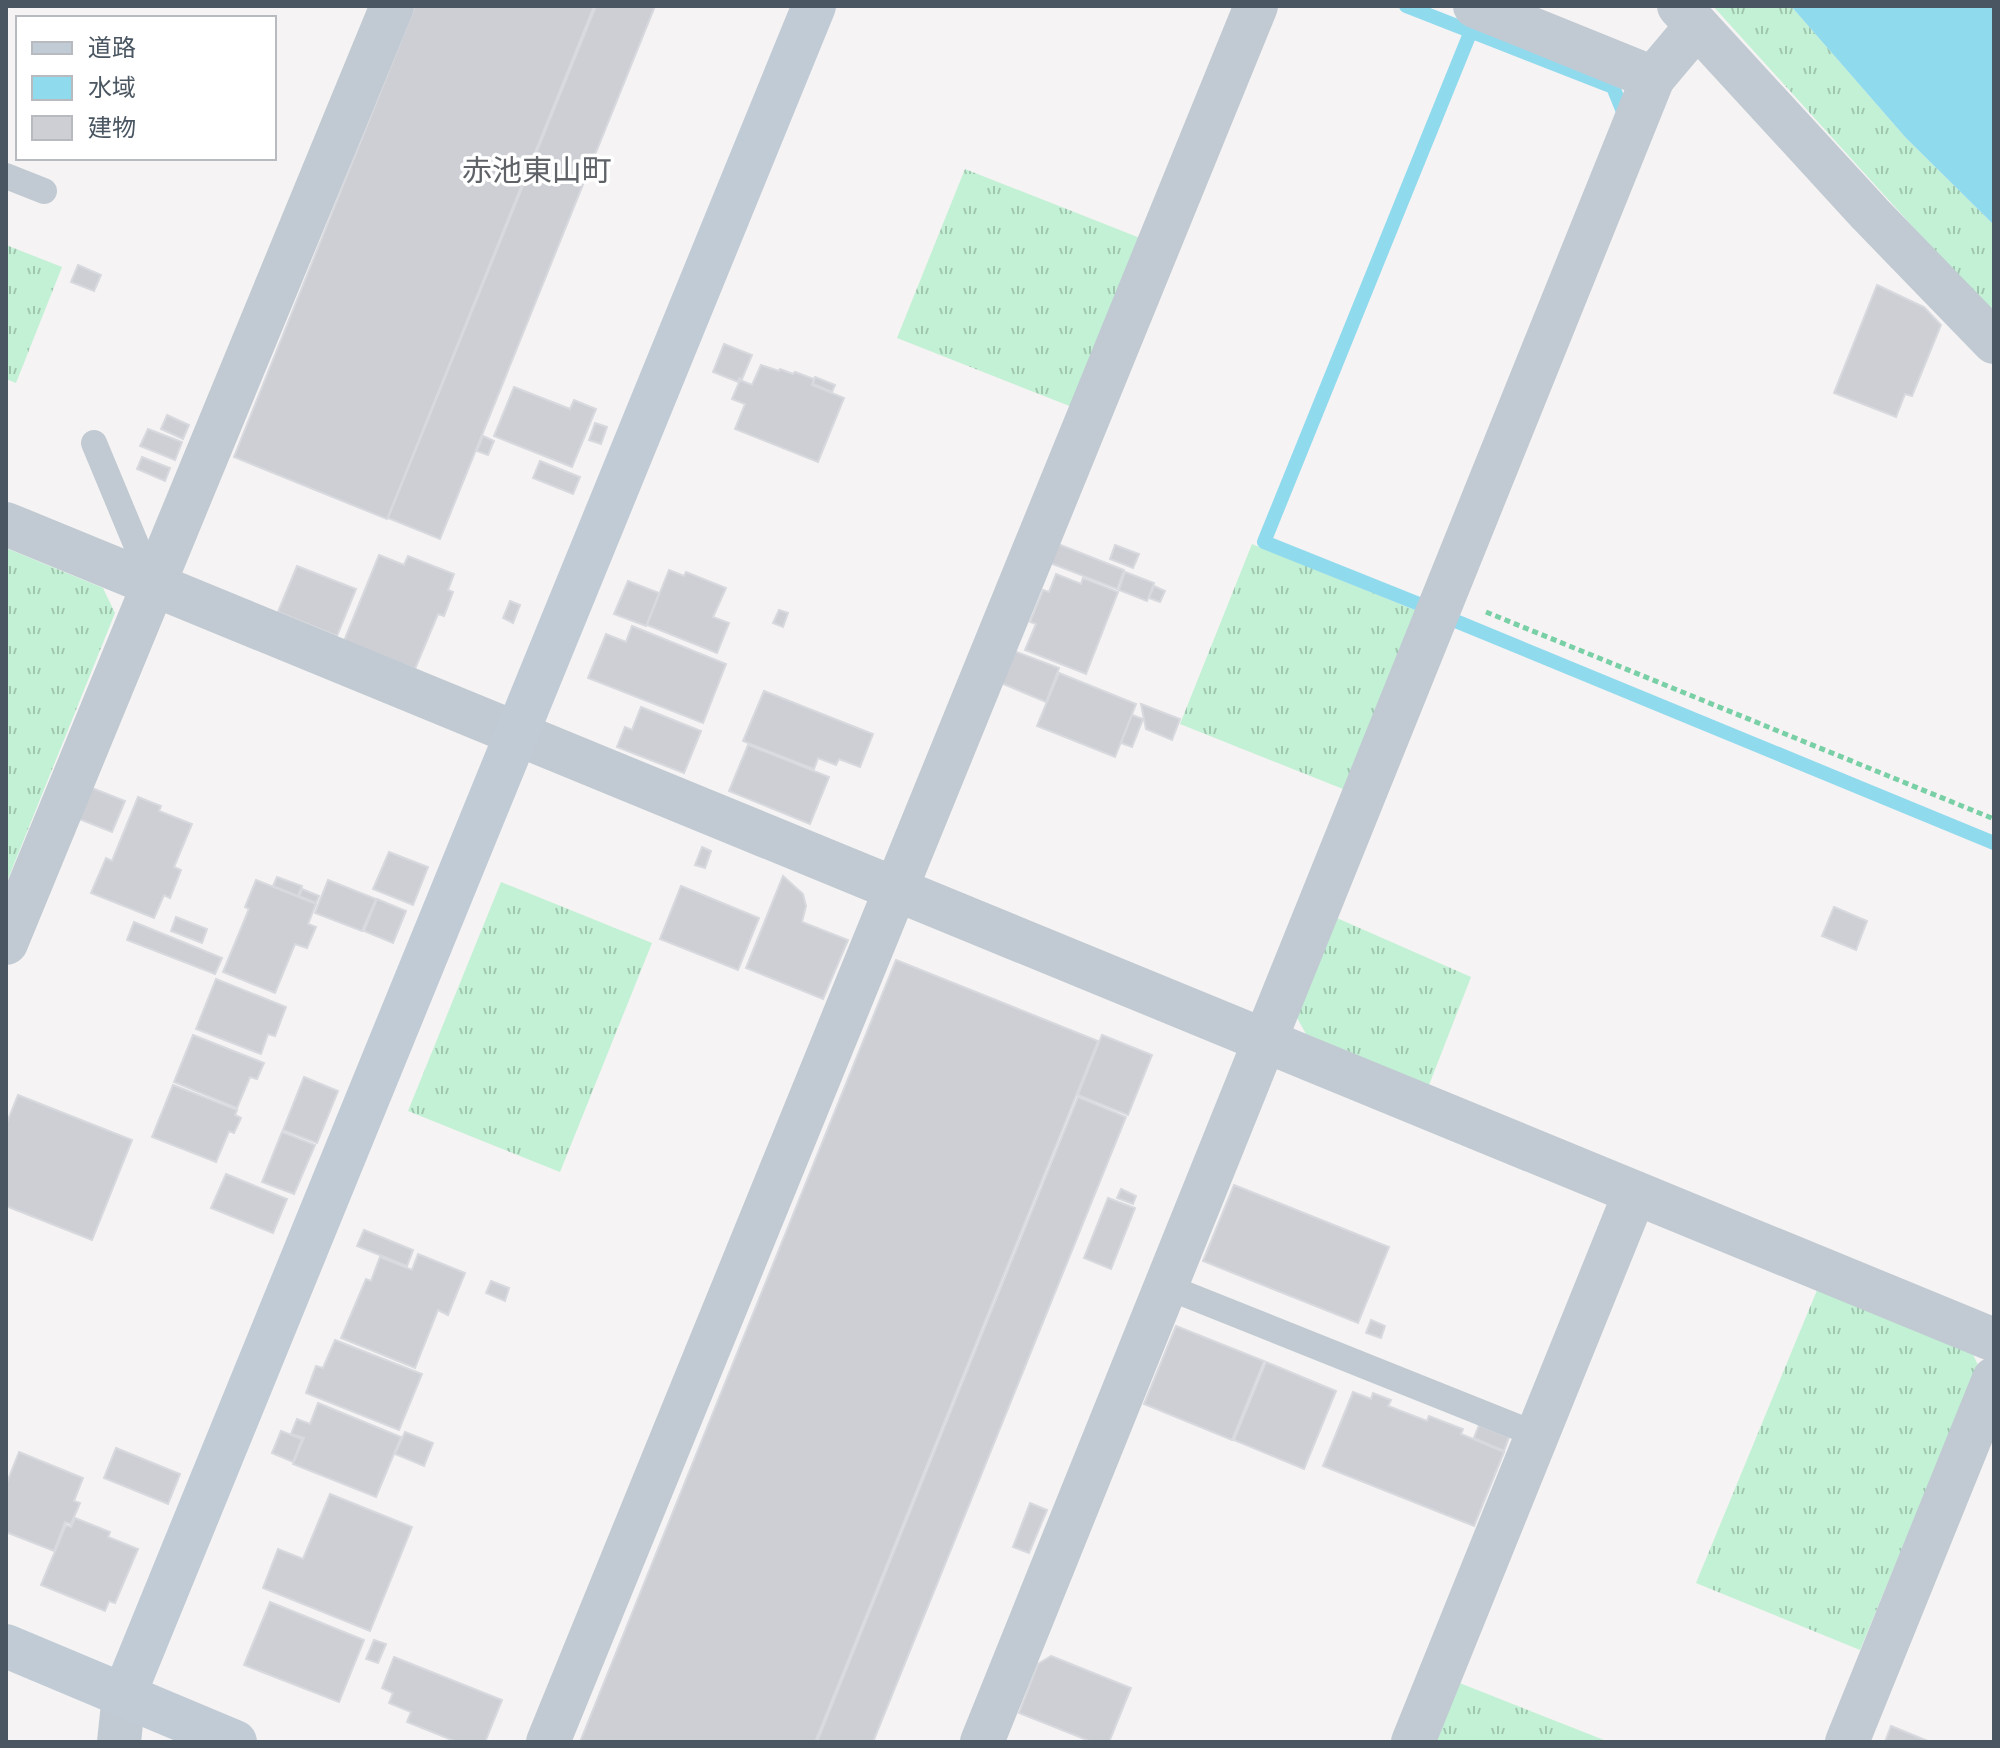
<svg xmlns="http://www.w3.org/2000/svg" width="2000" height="1748" font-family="'Golos Text','Noto Sans JP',sans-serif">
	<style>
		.grass { fill: url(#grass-tufts) }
		.water { fill: #90daee }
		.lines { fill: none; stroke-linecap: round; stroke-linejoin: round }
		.stream { stroke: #90daee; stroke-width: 14 }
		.building { fill: #cdcfd5; stroke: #d7d9de; stroke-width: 2 }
		.path { stroke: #7ad0a6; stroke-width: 5; stroke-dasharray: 6 4; stroke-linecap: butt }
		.lane { stroke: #c1cad2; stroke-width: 26 }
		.street { stroke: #c1cad2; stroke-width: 44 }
		.secondary { stroke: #c1cbd6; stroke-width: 44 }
		.labels { text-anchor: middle; stroke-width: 7; stroke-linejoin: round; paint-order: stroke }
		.quarter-label { font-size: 30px; fill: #5f6368; stroke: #fff }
	</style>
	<defs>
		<pattern id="grass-tufts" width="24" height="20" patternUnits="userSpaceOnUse" patternTransform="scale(2)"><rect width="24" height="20" fill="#c3f1d5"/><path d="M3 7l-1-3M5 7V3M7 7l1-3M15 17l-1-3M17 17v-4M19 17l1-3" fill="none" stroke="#a0c6b0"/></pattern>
	</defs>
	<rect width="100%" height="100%" fill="#f5f3f3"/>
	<!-- grass -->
	<g class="grass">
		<path d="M1713 6H1791L1906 138 1994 225V311L1933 249Z"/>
		<path d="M965 169 1140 238 1072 407 897 338Z"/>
		<path d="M6 245 62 267 16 383 6 379Z"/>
		<path d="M1252 544 1420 612 1348 791 1180 724Z"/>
		<path d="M6 548 103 588 115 613 6 884Z"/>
		<path d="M501 882 652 943 560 1172 408 1111Z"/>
		<path d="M1330 915 1471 977 1429 1085 1306 1034 1291 1007Z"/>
		<path d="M1820 1283 1966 1340 1978 1365 1860 1650 1696 1583Z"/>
		<path d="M1457 1682 1609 1742H1433Z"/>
	</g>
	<!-- water -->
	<path class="water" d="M1791 6H1994V225L1906 138Z"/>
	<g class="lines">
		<!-- stream -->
		<g class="stream">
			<path d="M1406 6 1613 87 1624 114"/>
			<path d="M1419 604 1264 542 1471 31"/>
			<path d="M1458 622 1994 843"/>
		</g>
	</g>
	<!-- building -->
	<g class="building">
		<path d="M415 6H594L387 519 234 457Z"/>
		<path d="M596 6H655L440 539 388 518Z"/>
		<path d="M78 265 101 275 94 291 71 282Z"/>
		<path d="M1877 285 1924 307 1941 325 1912 396 1905 394 1896 417 1834 393Z"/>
		<path d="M724 344 752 355 742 379 739 378 738 382 713 372Z"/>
		<path d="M761 365 779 371 780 369 793 374 795 372 814 379 812 385 844 398 818 462 735 429 745 404 732 399 740 380 752 385Z"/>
		<path d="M815 377 835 385 832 392 813 384Z"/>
		<path d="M514 387 570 409 574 400 596 409 572 467 494 436Z"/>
		<path d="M167 415 189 425 183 439 161 429Z"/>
		<path d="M595 423 607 427 601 444 589 440Z"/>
		<path d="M148 429 182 442 175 460 140 446Z"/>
		<path d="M483 436 494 441 488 455 477 451Z"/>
		<path d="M142 457 170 468 165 481 137 469Z"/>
		<path d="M540 461 580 477 573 494 533 478Z"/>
		<path d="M1058 544 1124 570 1117 589 1050 563Z"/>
		<path d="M1115 545 1139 554 1133 568 1110 559Z"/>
		<path d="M379 555 404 565 408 556 454 574 448 590 453 592 444 616 438 614 415 669 344 641Z"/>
		<path d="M297 566 356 589 337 636 278 612Z"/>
		<path d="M669 570 684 576 686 572 726 588 713 617 729 623 717 653 647 625Z"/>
		<path d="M1125 572 1154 583 1147 601 1119 590Z"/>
		<path d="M1056 574 1081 584 1083 578 1118 592 1086 674 1025 650 1036 624 1030 622 1043 590 1049 592Z"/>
		<path d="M628 581 659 593 646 626 614 614Z"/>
		<path d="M1154 586 1165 591 1160 602 1149 598Z"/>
		<path d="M510 601 520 605 513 623 503 618Z"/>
		<path d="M779 610 788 613 783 627 773 623Z"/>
		<path d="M632 626 726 664 703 723 588 678 606 634 626 642Z"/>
		<path d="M1014 651 1059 668 1046 702 1001 683Z"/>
		<path d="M1059 673 1136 704 1115 757 1037 726Z"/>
		<path d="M764 691 873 734 860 767 839 759 836 765 818 758 814 769 743 741Z"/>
		<path d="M1141 704 1180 719 1172 740 1146 729Z"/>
		<path d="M641 707 701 731 684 773 617 747 625 727 632 730Z"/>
		<path d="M1132 715 1143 719 1132 747 1121 743Z"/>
		<path d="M748 745 829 777 810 824 729 791Z"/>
		<path d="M92 788 125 801 112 832 79 819Z"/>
		<path d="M138 797 161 806 159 811 192 824 174 867 181 870 170 898 164 895 154 918 91 893 106 858 112 861Z"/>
		<path d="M702 847 711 851 705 868 695 865Z"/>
		<path d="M389 852 428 867 413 905 373 889Z"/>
		<path d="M783 876 803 894 806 906 802 922 848 940 823 999 746 968Z"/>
		<path d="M277 877 302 886 298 896 273 886Z"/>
		<path d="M256 880 316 904 308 924 316 927 307 948 295 944 275 993 223 972 249 909 245 907Z"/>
		<path d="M328 880 376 899 362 931 315 913Z"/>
		<path d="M681 886 759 918 738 970 660 939Z"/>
		<path d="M302 889 319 896 316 903 299 896Z"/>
		<path d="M377 899 406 911 393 943 364 931Z"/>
		<path d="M1834 907 1867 921 1856 950 1822 936Z"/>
		<path d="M176 917 207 929 202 943 171 931Z"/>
		<path d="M134 922 222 958 215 974 127 940Z"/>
		<path d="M896 960 1098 1041 815 1742H580Z"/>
		<path d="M216 979 286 1007 275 1036 268 1034 261 1054 196 1029Z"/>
		<path d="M193 1035 264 1063 257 1079 250 1077 237 1108 174 1082Z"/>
		<path d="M1102 1035 1152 1055 1128 1115 1078 1095Z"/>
		<path d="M304 1077 338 1091 317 1143 283 1130Z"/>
		<path d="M173 1085 237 1110 235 1115 241 1118 234 1133 229 1131 216 1162 152 1137Z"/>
		<path d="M18 1095 132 1140 92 1240 6 1206V1125Z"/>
		<path d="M1078 1097 1126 1117 873 1742H817Z"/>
		<path d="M282 1132 315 1145 294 1194 262 1182Z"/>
		<path d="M226 1174 287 1199 273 1233 211 1208Z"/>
		<path d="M1234 1185 1389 1247 1358 1323 1203 1261Z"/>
		<path d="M1121 1189 1136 1196 1133 1204 1117 1198Z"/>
		<path d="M1108 1198 1135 1208 1111 1269 1084 1258Z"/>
		<path d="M364 1230 413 1250 407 1266 357 1246Z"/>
		<path d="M418 1254 465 1273 448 1315 438 1310 415 1368 341 1338 366 1279 371 1281 380 1257 412 1270Z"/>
		<path d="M491 1281 509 1288 505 1301 486 1293Z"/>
		<path d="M1371 1320 1385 1326 1381 1338 1366 1333Z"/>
		<path d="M1176 1326 1264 1361 1232 1440 1144 1404Z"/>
		<path d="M335 1340 422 1374 399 1430 306 1393 316 1366 323 1368Z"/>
		<path d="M1266 1362 1336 1391 1304 1469 1234 1440Z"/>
		<path d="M1353 1392 1371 1399 1373 1393 1391 1400 1388 1406 1427 1421 1429 1416 1463 1429 1461 1434 1504 1452 1474 1526 1323 1466Z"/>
		<path d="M318 1403 401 1437 376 1497 293 1464 304 1438 291 1434 297 1419 310 1424Z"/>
		<path d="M1479 1425 1509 1437 1504 1451 1474 1438Z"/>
		<path d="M281 1431 302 1439 293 1462 272 1453Z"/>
		<path d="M405 1432 433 1443 424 1466 395 1454Z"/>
		<path d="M116 1448 180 1474 168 1504 104 1478Z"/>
		<path d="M19 1452 83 1478 74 1501 80 1503 71 1524 65 1522 54 1551 6 1532V1485Z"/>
		<path d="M330 1494 412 1527 370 1631 263 1588 278 1549 303 1559Z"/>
		<path d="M1030 1503 1047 1510 1029 1553 1013 1547Z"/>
		<path d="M75 1518 110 1532 108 1537 138 1549 115 1603 109 1601 105 1611 41 1585 66 1525 71 1527Z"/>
		<path d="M270 1602 364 1640 339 1702 244 1665Z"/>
		<path d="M374 1640 386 1644 378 1663 366 1659Z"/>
		<path d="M1051 1656 1131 1688 1109 1742H1092L1019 1713 1038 1664Z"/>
		<path d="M394 1657 502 1700 485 1742H457L407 1722 411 1712 389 1703 393 1693 382 1688Z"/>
		<path d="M1891 1726 1930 1742H1885Z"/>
	</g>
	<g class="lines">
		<!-- path -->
		<path class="path" d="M1486 612 1994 819"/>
		<!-- lane -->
		<g class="lane">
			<path d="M6 176 44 191"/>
			<path d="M94 443 153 585"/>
			<path d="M1165 1286 1537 1435"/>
		</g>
		<!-- street -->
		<g class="street">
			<path d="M1475 6 1653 78 1696 27"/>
			<path d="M1679 6 1870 214 1994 342"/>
			<path d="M6 524 1994 1340"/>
			<path d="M6 943 392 6"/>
			<path d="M119 1742 124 1695"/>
			<path d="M548 1742 1256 6"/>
			<path d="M982 1742 1653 78"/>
			<path d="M1413 1742 1635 1193"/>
			<path d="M1847 1742 1994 1379"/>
		</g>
		<!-- secondary -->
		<g class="secondary">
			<path d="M6 1646 235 1742"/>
			<path d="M124 1695 814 6"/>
		</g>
	</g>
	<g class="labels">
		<!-- quarter labels -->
		<g class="quarter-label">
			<text x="537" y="181">赤池東山町</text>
		</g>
	</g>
	<!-- border -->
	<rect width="2000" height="1748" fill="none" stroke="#4a5661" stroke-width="16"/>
	<!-- legend -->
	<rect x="16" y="16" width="260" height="144" fill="#ffffff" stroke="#b7bbc0" stroke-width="2"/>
	<rect x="32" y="42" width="40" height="12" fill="#c1cbd6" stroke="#b7bbc0" stroke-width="2"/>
	<text x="88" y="56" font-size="24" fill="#4a5661">道路</text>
	<rect x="32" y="76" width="40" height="24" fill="#90daee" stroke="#b7bbc0" stroke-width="2"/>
	<text x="88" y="96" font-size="24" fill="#4a5661">水域</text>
	<rect x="32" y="116" width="40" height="24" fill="#cdcfd5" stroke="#b7bbc0" stroke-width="2"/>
	<text x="88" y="136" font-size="24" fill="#4a5661">建物</text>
</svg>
